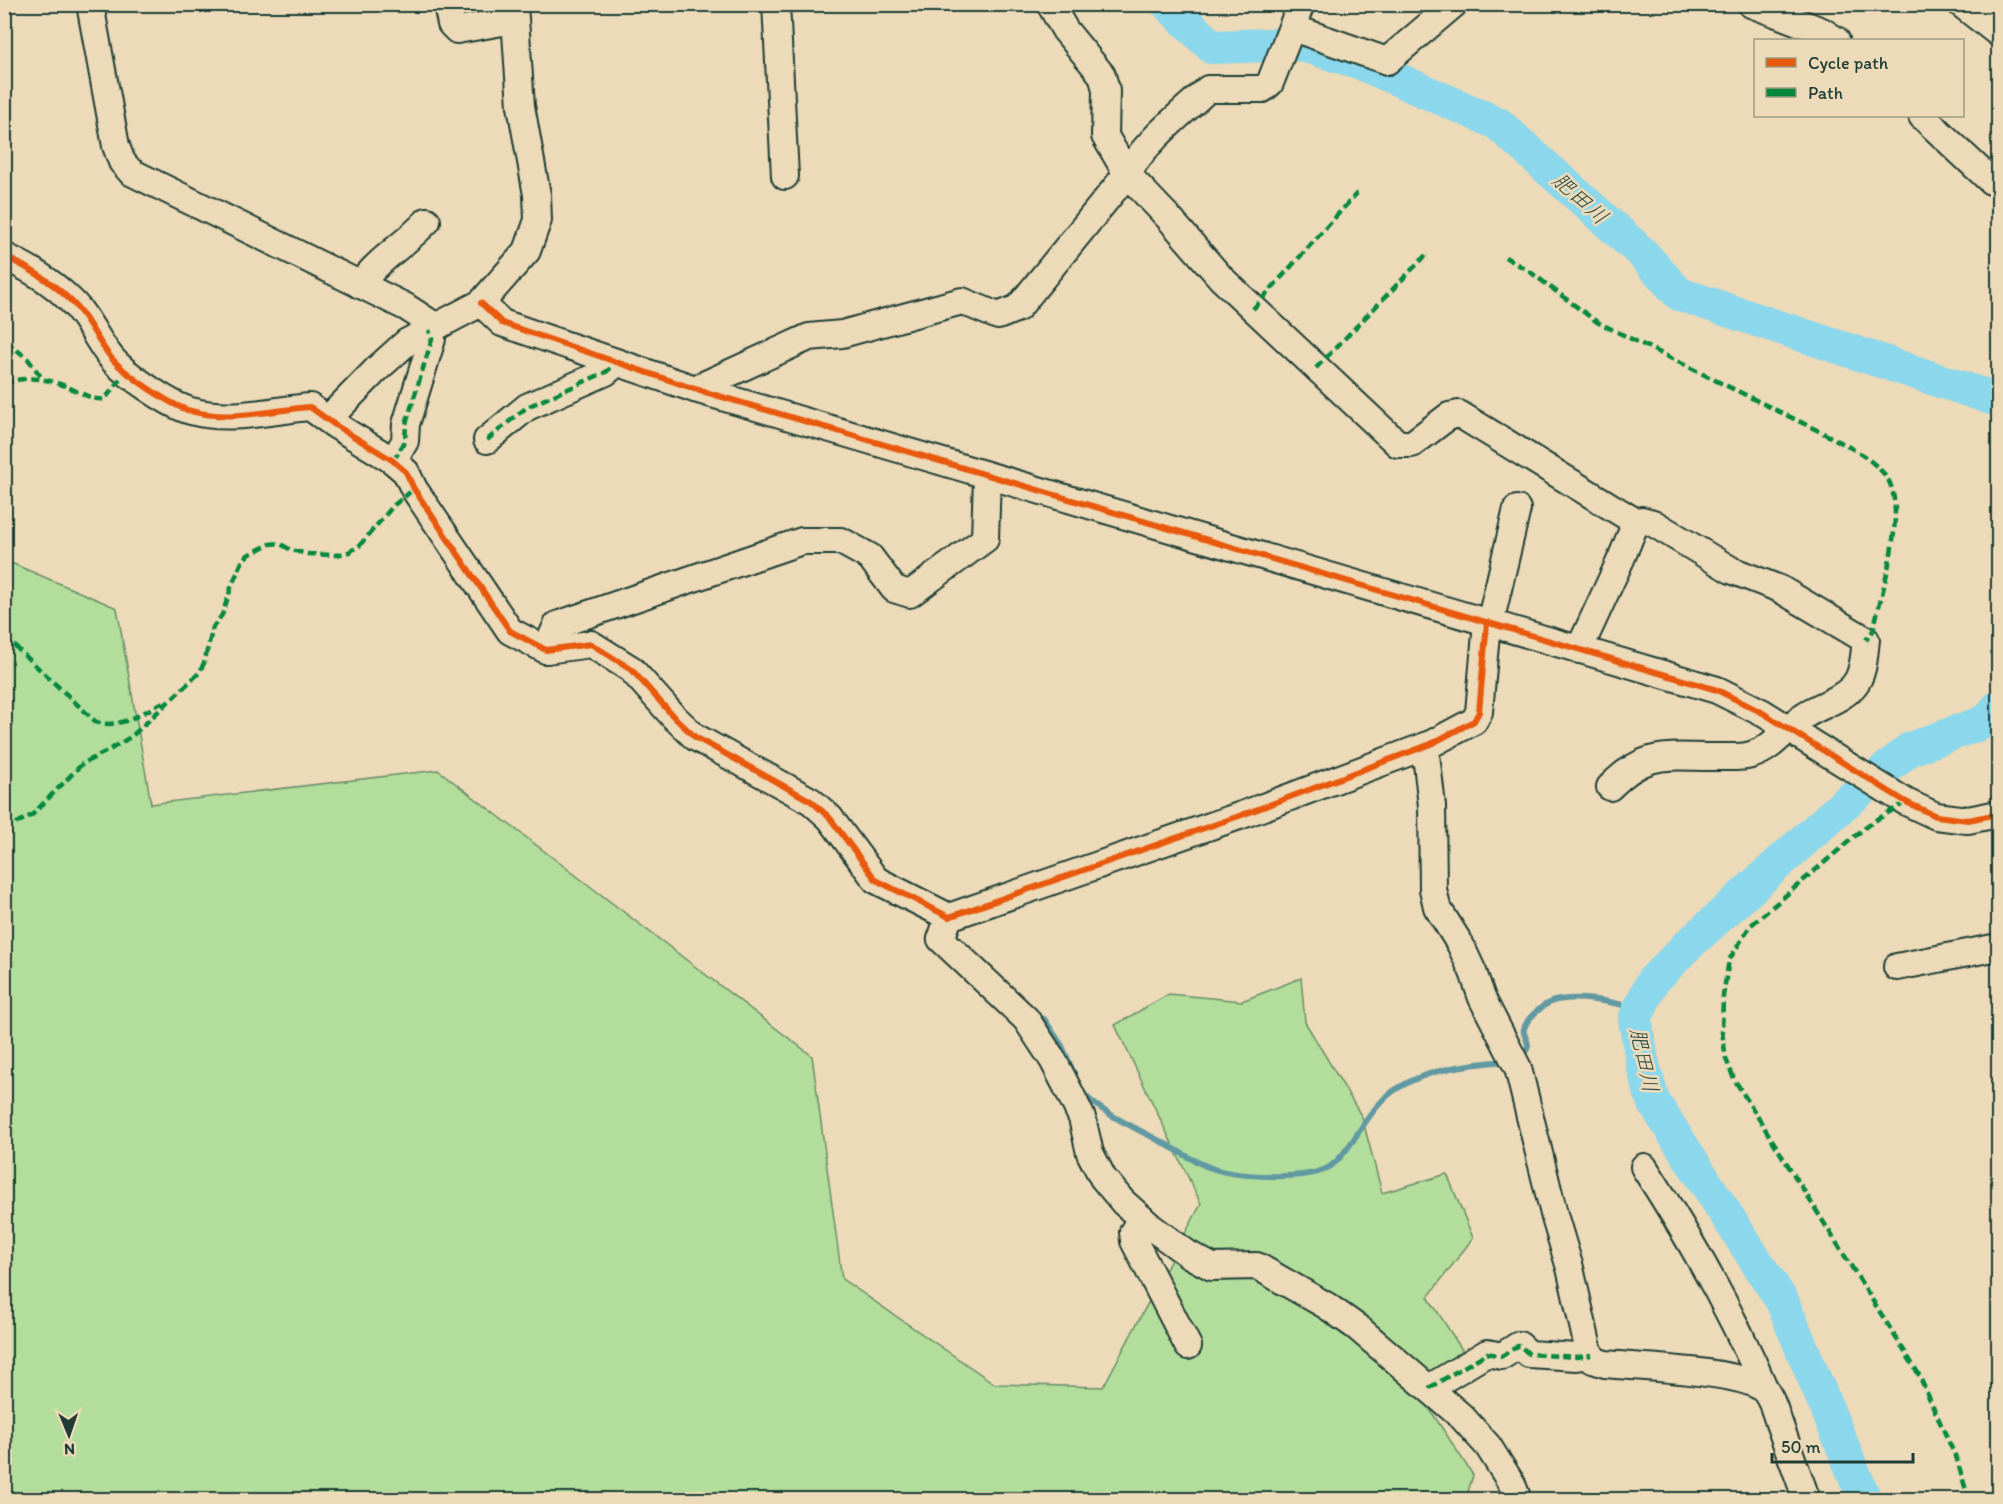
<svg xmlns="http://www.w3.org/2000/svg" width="2003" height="1504" font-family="Itim,'Klee One',sans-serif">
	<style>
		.green { fill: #b2dd9b; stroke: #688d68; stroke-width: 1.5 }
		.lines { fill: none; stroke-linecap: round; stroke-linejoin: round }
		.stream { stroke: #6099a2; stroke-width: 6 }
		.river { stroke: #8bd7eb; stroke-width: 34 }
		.minor-casing { stroke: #1f3d34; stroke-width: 30 }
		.minor { stroke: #ecdab8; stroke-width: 26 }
		.quiet { stroke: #00873e; stroke-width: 4.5; stroke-dasharray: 9 4.5; stroke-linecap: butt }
		.cycleway-casing { stroke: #ecdab8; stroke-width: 10 }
		.cycleway { stroke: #e8590c; stroke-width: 6 }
		.labels { text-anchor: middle; stroke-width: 5; stroke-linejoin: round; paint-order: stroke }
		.water-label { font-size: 22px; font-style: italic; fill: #2a4c46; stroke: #ecdab8 }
	</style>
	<rect width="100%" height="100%" fill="#ecdab8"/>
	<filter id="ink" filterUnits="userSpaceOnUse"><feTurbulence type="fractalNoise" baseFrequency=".0167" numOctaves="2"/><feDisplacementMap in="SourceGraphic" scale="12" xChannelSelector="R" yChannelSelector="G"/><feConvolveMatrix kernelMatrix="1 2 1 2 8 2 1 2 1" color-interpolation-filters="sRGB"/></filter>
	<g filter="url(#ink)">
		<!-- green -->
		<path class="green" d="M4 560 117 608 151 804 438 770 812 1056 842 1279 995 1384 1103 1387 1201 1204 1115 1025 1169 994 1242 1001 1301 978 1305 1022 1362 1117 1382 1193 1447 1174 1473 1238 1428 1297 1464 1353 1425 1402 1473 1475 1466 1499H5Z"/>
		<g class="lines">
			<!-- stream -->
			<g class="stream">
				<path d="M1044 1019 1062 1046 1075 1076"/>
				<path d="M1520 1057C1539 1041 1517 1038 1526 1024 1530 1016 1543 1005 1551 1002 1572 994 1618 1002 1639 1010"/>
				<path d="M1082 1091C1094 1110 1142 1131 1162 1142 1179 1151 1195 1163 1214 1169 1239 1177 1303 1180 1326 1169 1333 1165 1339 1159 1343 1154 1361 1132 1373 1103 1398 1088 1430 1068 1471 1064 1507 1061"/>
			</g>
			<!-- river -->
			<g class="river">
				<path d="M1168 4 1212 47 1299 44 1358 62 1497 123 1642 253 1679 294 1998 400"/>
				<path d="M1865 1500 1782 1301 1653 1101 1642 1061 1635 1019 1652 982 1686 947 1843 805 1910 749 1987 721 1998 707"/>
			</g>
			<defs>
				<g id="minor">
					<path d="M90 4 116 146 122 162 131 172 406 307 435 326"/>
					<path d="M447 4 451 24 457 30 514 20"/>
					<path d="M776 4 785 176"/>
					<path d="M1050 4 1065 30 1102 75 1106 90 1105 136 1127 174 1168 217 1221 278 1398 444H1412L1449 416 1459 414 1636 522 1621 559 1579 650"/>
					<path d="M1751 4 1822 31 1836 40"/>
					<path d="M1961 4 1998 33"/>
					<path d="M1293 28 1387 61 1454 4"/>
					<path d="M1922 116 1991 181 1998 183"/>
					<path d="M4 256C28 268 50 280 69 299 86 314 95 337 109 355 121 372 171 406 191 411 230 422 272 410 310 407L335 425 392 460 406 472 414 489 510 631 546 650 591 644 631 669 673 716 695 737 811 801 830 818 876 880 949 917 1242 815 1431 744 1474 721 1479 712 1487 622"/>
					<path d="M360 285C378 259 406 244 427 221"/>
					<path d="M481 303 502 323 695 389 1717 690 1763 713 1906 802 1936 816 1968 820 1998 814"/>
					<path d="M695 389 809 337 842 334 962 301 998 316 1018 308 1127 174C1146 141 1180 115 1208 89H1263L1270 83 1301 4"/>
					<path d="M328 419 377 369 407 342 481 303 527 251 538 220 537 195 521 106 514 4"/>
					<path d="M487 440 527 407 606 372 617 363"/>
					<path d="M392 460 397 455 405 441 406 424 432 339 429 330"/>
					<path d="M1490 623 1517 509"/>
					<path d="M546 650 557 625 802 541H841L870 557 894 589 910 594 985 539 987 476"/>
					<path d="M1431 744 1425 746 1432 806 1433 889 1437 907 1460 944 1473 972 1482 998 1518 1068 1555 1218 1570 1268 1588 1348 1593 1360 1605 1364C1636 1367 1749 1370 1766 1392 1773 1401 1776 1415 1780 1426 1789 1450 1798 1475 1807 1500"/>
					<path d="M1610 787C1648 748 1670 758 1719 757 1729 757 1740 758 1751 755 1773 749 1786 728 1805 715 1821 705 1844 699 1855 684 1864 673 1864 654 1866 640L1780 589 1731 570 1653 523 1642 520 1636 522"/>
					<path d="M949 917 941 939 1026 1019 1053 1060 1069 1091 1082 1118 1090 1153 1103 1178 1123 1202 1151 1227 1188 1254 1212 1267 1257 1266 1327 1306 1358 1328 1462 1417 1488 1446 1512 1484 1518 1500"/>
					<path d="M1897 967 1998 947"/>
					<path d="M1644 1167C1690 1238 1733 1314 1766 1392"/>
					<path d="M1141 1218 1133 1232 1134 1241 1188 1346"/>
					<path d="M1429 1388 1487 1353 1502 1356 1519 1345 1529 1354 1577 1357 1591 1355"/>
				</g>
			</defs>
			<!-- minor casing -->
			<use href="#minor" class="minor-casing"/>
			<!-- minor -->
			<use href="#minor" class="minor"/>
			<!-- quiet -->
			<g class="quiet">
				<path d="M1505 257 1529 271 1597 322 1833 438C1851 448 1871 458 1885 475 1910 506 1881 594 1873 631L1866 640"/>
				<path d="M1253 309 1357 193"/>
				<path d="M6 341 28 359 42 378"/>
				<path d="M1316 368 1427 254"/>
				<path d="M4 384C28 374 52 379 74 390 85 394 94 401 105 399L125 373"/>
				<path d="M487 440 527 407 606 372 617 363"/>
				<path d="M392 460 397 455 405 441 406 424 432 339 429 330"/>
				<path d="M4 636 96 722C121 730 145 711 167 700"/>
				<path d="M1906 802 1868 825 1750 926 1729 960 1723 996 1722 1032 1726 1059 1734 1079 1918 1373 1957 1460 1969 1500"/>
				<path d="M4 830 32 815 82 764 111 749 132 736 199 673 204 663 213 627 222 615 232 585 242 562 248 555 270 544 279 543 291 550 308 554 336 555 349 552 359 546 394 505 414 489"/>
				<path d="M1429 1388 1487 1353 1502 1356 1519 1345 1529 1354 1577 1357 1591 1355"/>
			</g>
			<defs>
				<g id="cycleway">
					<path d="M4 256C28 268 50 280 69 299 86 314 95 337 109 355 121 372 171 406 191 411 230 422 272 410 310 407L335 425 392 460 406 472 414 489 510 631 546 650 591 644 631 669 673 716 695 737 811 801 830 818 876 880 949 917 1242 815 1431 744 1474 721 1479 712 1487 622"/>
					<path d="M481 303 502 323 695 389 1717 690 1763 713 1906 802 1936 816 1968 820 1998 814"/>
				</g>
			</defs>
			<!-- cycleway casing -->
			<use href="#cycleway" class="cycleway-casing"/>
			<!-- cycleway -->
			<use href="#cycleway" class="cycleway"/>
		</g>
	</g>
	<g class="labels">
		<!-- water labels -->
		<g class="water-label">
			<text transform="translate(1581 198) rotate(42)" y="8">肥田川</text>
			<text transform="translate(1645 1060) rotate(78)" y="8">肥田川</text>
		</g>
	</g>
	<!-- margin -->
	<rect width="2003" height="1504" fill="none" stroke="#ecdab8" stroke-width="24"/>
	<rect x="12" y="12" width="1979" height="1480" fill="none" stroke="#1f3d34" stroke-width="2" filter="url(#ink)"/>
	<!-- legend -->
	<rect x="1754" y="39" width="210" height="78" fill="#ecdab8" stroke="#9a9b83" stroke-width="1.5"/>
	<rect x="1766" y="58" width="30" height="9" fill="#e8590c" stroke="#9a9b83" stroke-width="1.5"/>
	<text x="1808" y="69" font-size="18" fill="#1f3d34">Cycle path</text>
	<rect x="1766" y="88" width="30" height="9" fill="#00873e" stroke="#9a9b83" stroke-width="1.5"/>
	<text x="1808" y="99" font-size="18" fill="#1f3d34">Path</text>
	<!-- north arrow -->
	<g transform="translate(69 1435) rotate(178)" stroke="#ecdab8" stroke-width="4.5" paint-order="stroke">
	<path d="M0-4.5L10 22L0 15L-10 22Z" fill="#1f3d34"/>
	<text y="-9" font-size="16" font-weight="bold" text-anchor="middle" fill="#1f3d34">N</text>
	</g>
	<!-- scale -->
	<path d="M1772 1453v9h141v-9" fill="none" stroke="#1f3d34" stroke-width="3"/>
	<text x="1781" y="1453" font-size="18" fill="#1f3d34" stroke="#ecdab8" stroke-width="4.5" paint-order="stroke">50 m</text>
</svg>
